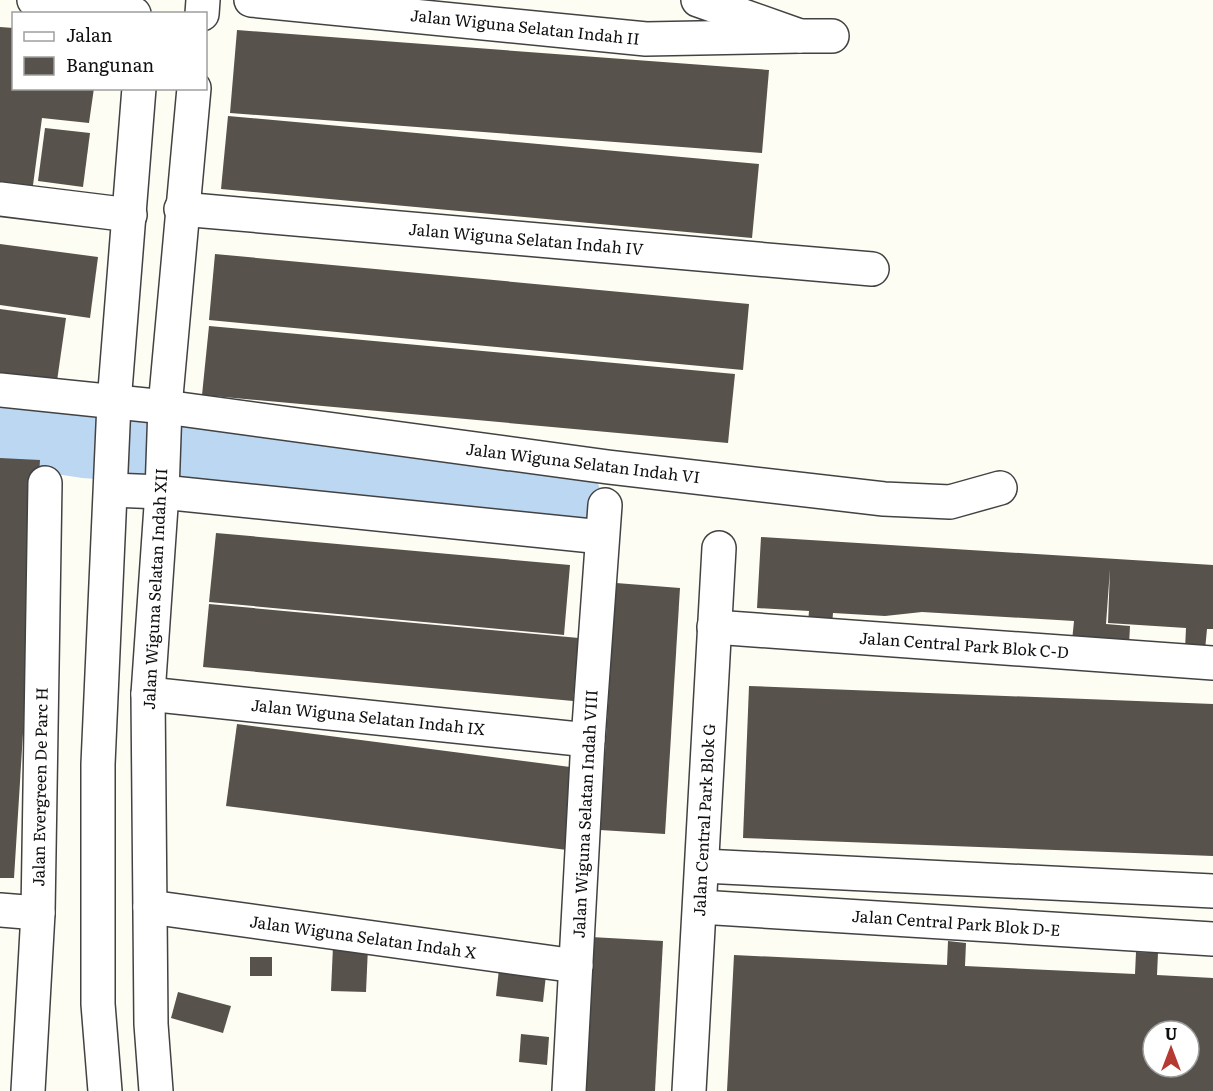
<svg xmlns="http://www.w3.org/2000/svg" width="1213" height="1091" font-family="Literata,serif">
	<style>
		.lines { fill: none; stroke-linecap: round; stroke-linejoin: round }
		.river { stroke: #bbd7f1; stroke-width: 64 }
		.building { fill: #57524c; fill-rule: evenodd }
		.street-casing { stroke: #424242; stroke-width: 36 }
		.street { stroke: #fff; stroke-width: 33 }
		.labels { text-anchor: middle; stroke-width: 6; stroke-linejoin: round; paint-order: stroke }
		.street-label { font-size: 16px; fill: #0f0f0f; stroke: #fff }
	</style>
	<rect width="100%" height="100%" fill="#fefdf3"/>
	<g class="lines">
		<!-- river -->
		<path class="river" d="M0 433 84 446 188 453 569 497"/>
	</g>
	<!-- building -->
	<g class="building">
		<path d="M0 27 14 28V88H94L89 123 42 118 31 200 0 196Z"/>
		<path d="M237 30 769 70 762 153 230 113Z"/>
		<path d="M228 116 759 164 752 238 221 189Z"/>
		<path d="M45 128 90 133 83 187 38 181Z"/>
		<path d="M0 244 98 257 90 318 0 305Z"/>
		<path d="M215 254 749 304 743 370 209 320Z"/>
		<path d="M0 309 66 318 57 381 0 373Z"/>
		<path d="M209 326 735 374 728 443 202 395Z"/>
		<path d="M0 458 40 460 14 878H0Z"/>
		<path d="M216 533 570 565 564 635 209 602Z"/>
		<path d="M761 537 1213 565V629H1207L1205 650 1185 649 1186 628 1108 623 1110 569 1106 624 1130 626 1129 645 1072 641 1074 621 922 612 885 616 833 613 832 625 808 623 809 611 757 608Z"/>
		<path d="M616 583 680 588 665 834 600 830Z"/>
		<path d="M209 604 579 638 573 701 203 667Z"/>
		<path d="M749 686 1213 704V856L743 838Z"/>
		<path d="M237 724 578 768 567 850 226 806Z"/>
		<path d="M591 937 663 941 655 1091H583Z"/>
		<path d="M948 941 966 943 965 966 1135 974 1136 952 1158 953 1157 975 1213 978V1091H727L734 955 947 965ZM1153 1031H1189V1067H1153Z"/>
		<path d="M333 946 368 947 366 992 331 991Z"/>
		<rect x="250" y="957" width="22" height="19"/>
		<path d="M499 969 546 975 543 1002 496 996Z"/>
		<path d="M178 992 231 1006 223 1033 171 1018Z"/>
		<path d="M521 1034 549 1037 547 1065 519 1062Z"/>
	</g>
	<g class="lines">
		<defs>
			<g id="street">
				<path d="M34 0 134 14"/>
				<path d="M251 0 646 39 800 36"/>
				<path d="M698 0 800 36H832"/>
				<path d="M202 14 203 0"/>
				<path d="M0 199 130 215"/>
				<path d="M181 209 872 269"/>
				<path d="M0 390 165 407 608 467 884 499 950 502 1000 488"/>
				<path d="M111 490 162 492 602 537"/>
				<path d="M714 627 1213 663"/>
				<path d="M148 694 588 740"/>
				<path d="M703 866 1213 891"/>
				<path d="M150 907 576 966"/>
				<path d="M700 907 1213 939"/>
				<path d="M0 910 38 913"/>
				<path d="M28 1091 38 913 45 483"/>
				<path d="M105 1091 98 1004V764L114 403 139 88"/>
				<path d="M156 1091 151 1024 148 694 162 492 165 407 194 88"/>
				<path d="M569 1091 588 740 605 505"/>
				<path d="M689 1091 719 548"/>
			</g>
		</defs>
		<!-- street casing -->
		<use href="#street" class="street-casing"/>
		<!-- street -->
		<use href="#street" class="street"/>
	</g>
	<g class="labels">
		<!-- street labels -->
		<g class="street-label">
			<text transform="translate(525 27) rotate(6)" y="6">Jalan Wiguna Selatan Indah II</text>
			<text transform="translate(526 239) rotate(5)" y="6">Jalan Wiguna Selatan Indah IV</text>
			<text transform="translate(583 463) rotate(7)" y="6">Jalan Wiguna Selatan Indah VI</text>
			<text transform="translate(155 589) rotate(-87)" y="6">Jalan Wiguna Selatan Indah XII</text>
			<text transform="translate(964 645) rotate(4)" y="6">Jalan Central Park Blok C-D</text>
			<text transform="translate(368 717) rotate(6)" y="6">Jalan Wiguna Selatan Indah IX</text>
			<text transform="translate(40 787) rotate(-89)" y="6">Jalan Evergreen De Parc H</text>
			<text transform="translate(585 814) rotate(-87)" y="6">Jalan Wiguna Selatan Indah VIII</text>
			<text transform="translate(704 820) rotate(-87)" y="6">Jalan Central Park Blok G</text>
			<text transform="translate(956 923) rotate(4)" y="6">Jalan Central Park Blok D-E</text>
			<text transform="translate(363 937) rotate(8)" y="6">Jalan Wiguna Selatan Indah X</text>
		</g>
	</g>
	<!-- legend -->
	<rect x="12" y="12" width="195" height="78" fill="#ffffff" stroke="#9f9f9f" stroke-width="1.5"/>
	<rect x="24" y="32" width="30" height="9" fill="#ffffff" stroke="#9f9f9f" stroke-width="1.5"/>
	<text x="66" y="42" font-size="18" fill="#0f0f0f">Jalan</text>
	<rect x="24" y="57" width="30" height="18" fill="#57524c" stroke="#9f9f9f" stroke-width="1.5"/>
	<text x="66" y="72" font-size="18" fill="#0f0f0f">Bangunan</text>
	<!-- north arrow -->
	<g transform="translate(1171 1049)"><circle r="28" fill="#ffffff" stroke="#9f9f9f" stroke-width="1.5"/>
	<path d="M0-4.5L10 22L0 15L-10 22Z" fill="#b43a32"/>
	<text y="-9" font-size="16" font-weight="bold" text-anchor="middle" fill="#0f0f0f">U</text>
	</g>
</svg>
